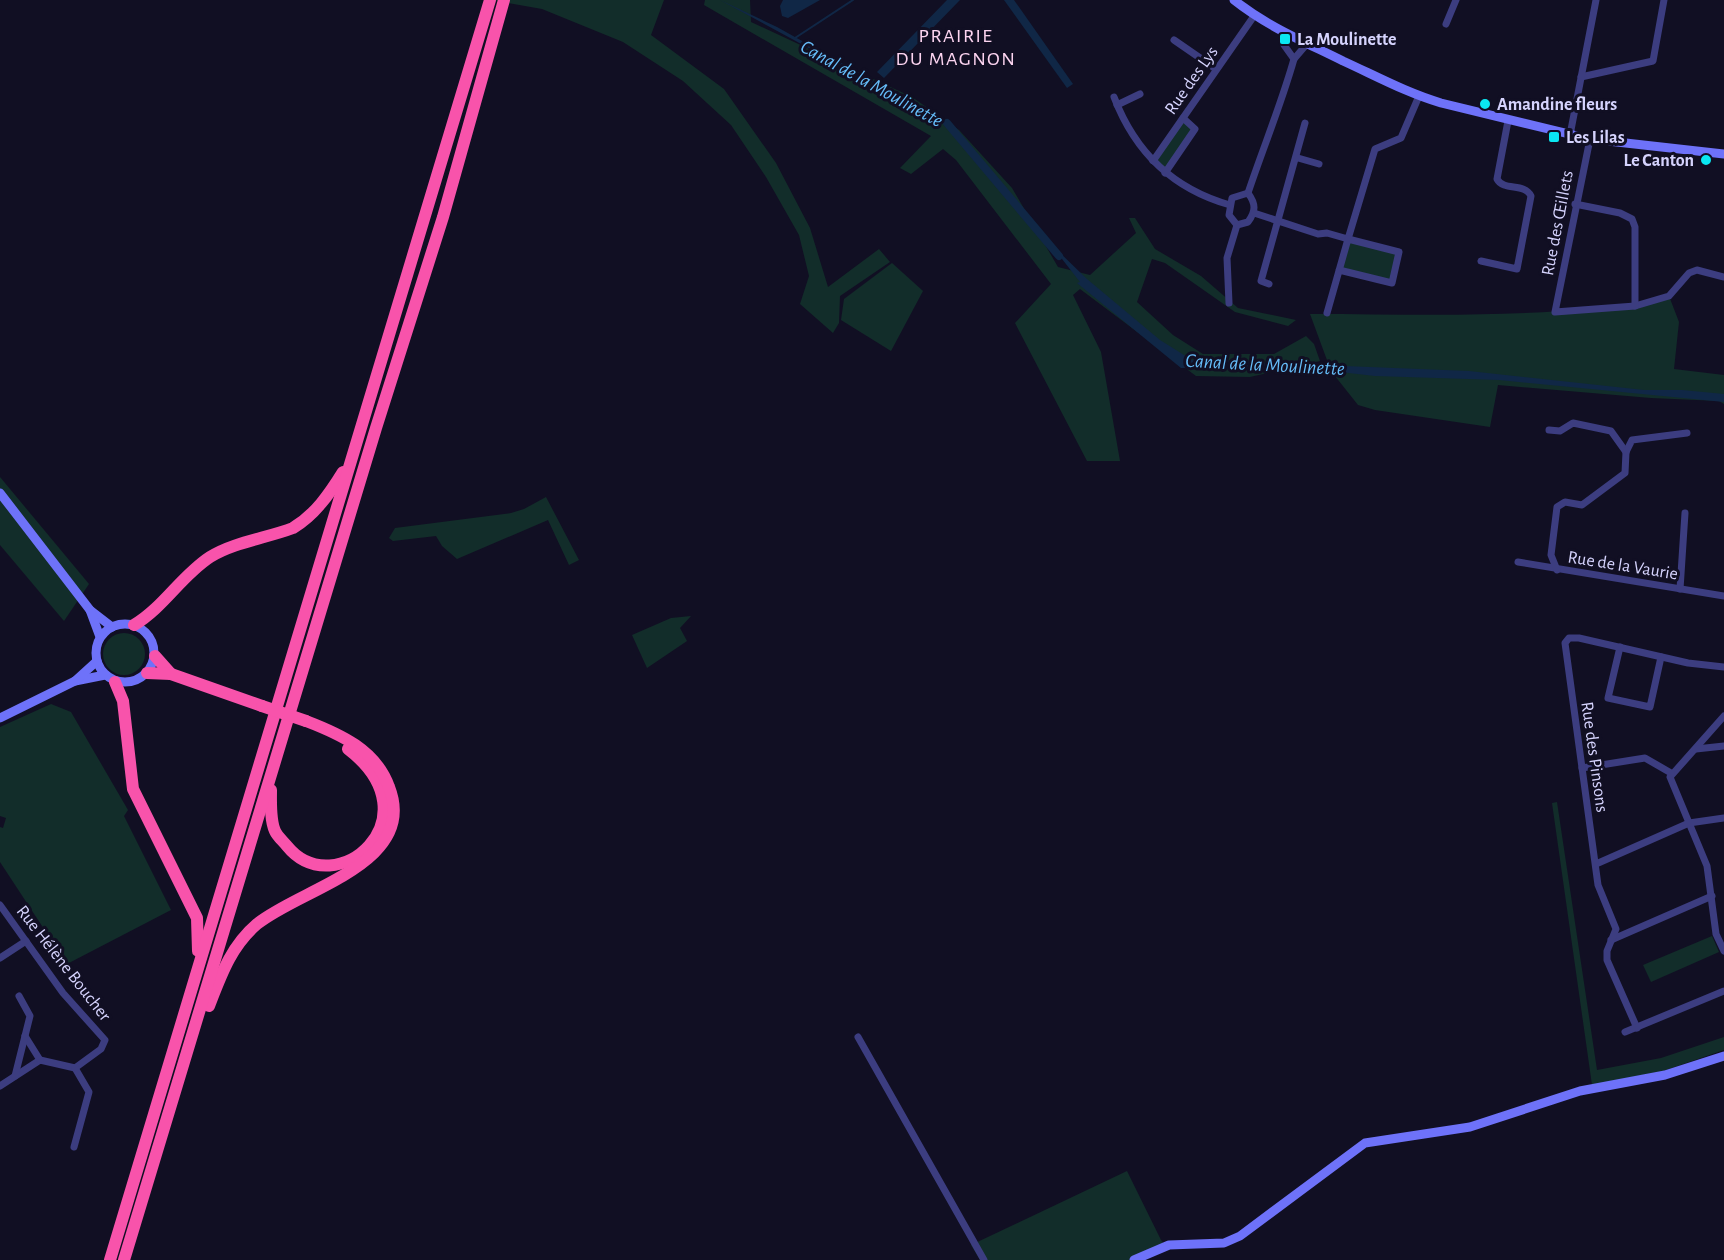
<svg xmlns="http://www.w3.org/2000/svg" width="1724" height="1260" font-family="'Alegreya Sans',sans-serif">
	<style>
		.green { fill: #122d2a }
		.water { fill: #102746 }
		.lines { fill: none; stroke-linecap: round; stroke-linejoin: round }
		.stream { stroke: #102746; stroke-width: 2 }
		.canal { stroke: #102746; stroke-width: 8 }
		.street { stroke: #3c3d80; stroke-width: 7 }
		.secondary { stroke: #6e72f9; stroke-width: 9 }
		.highway { stroke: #f853ab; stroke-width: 12 }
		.highway-bridge { stroke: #f853ab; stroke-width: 12 }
		.poi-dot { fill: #0ae7f2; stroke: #110f23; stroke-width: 2 }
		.labels { text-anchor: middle; stroke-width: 6; stroke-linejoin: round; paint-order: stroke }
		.poi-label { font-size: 18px; font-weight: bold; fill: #d5d3fd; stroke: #110f23; text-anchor: start }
		.street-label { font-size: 18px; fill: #d5d3fd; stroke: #110f23 }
		.neighbourhood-label { font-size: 20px; letter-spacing: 1.5px; fill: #fdd5f1; stroke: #110f23 }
		.water-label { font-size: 20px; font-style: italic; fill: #65bcf8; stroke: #110f23 }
	</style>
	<rect width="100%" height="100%" fill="#110f23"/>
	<!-- green -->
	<g class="green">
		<path d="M491 0H664L651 35 724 89 776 163 810 228 828 287 879 249 890 262 840 296 839 323 833 333 800 304 809 276 799 235 766 177 731 125 683 81 623 42 542 9Z"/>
		<path d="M705 0H750L751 22 912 97 959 130 1012 188 1058 267 1090 275 1136 233 1129 218H1135L1155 249 1201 276 1238 308 1296 320 1288 326 1235 312 1165 263 1152 259 1137 302 1173 335 1203 354H1274L1306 336 1314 344 1320 361 1250 377 1196 376 1080 289 1073 295 1101 352 1120 461H1087L1015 323 1051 284 956 160 943 149 911 174 900 168 931 136 704 5Z"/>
		<path d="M1183 118 1195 129 1165 173 1153 161Z"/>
		<path d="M1348 239 1399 252 1392 283 1339 270Z"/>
		<path d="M892 263 923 291 891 351 841 320 844 299Z"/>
		<path d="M1669 296 1679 322 1674 369 1724 375V404L1719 401 1651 398 1498 385 1490 427 1375 410 1358 405 1331 371 1310 314C1394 314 1477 317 1561 311 1598 308 1633 306 1669 296Z"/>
		<path d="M0 477 89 584 64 621 0 545Z"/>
		<path d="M546 497 579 560 569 565 548 520 457 559 442 546 436 536 393 541 389 538 395 528 511 513 524 509Z"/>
		<path d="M691 616 680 628 687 641 647 668 632 635 671 618Z"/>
		<circle cx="124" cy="654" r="21"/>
		<path d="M51 704 71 712 128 810 124 816 171 910 67 964 0 862V827L3 828 6 818 0 816V727Z"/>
		<path d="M1557 802 1597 1070 1661 1058 1724 1037V1050L1663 1071 1592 1085 1552 803Z"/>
		<path d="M1712 936 1719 952 1651 982 1643 965Z"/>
		<path d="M1127 1171 1161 1240 1168 1249 1145 1260H980L971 1245Z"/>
	</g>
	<!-- water -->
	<g class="water">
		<path d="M720 0 777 27 949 123 1055 248 1087 279 1160 340 1192 360 1469 371 1644 390H1682L1724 394V402L1499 380 1375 376 1331 371 1181 368 1077 283 1080 282 1062 259 949 124Z"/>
		<path d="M783 0H820L788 18 782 16 780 6Z"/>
		<path d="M947 0H960L884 78 877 72Z"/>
		<path d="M1004 0H1014L1073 84 1067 88Z"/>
	</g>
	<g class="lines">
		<!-- stream -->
		<path class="stream" d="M795 38 853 0"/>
		<!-- canal -->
		<path class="canal" d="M947 123 1059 256"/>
		<!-- street -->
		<g class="street">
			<path d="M1446 24 1456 0"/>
			<path d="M1174 40 1216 69"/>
			<path d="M1294 59 1306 45"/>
			<path d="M1581 77 1653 61 1664 0"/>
			<path d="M1114 97C1135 152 1173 189 1230 205"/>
			<path d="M1117 105 1140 94"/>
			<path d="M1570 135 1596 0"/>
			<path d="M1590 139 1555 312 1635 306 1669 296 1689 273 1697 270 1724 277"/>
			<path d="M1298 158 1319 164"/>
			<path d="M1153 161 1254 16"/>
			<path d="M1165 173 1195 129 1183 118"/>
			<path d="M1248 193C1263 148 1281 105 1294 59L1284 45"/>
			<path d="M1248 193C1256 204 1256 211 1248 222L1237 225 1229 215 1232 198Z"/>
			<path d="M1575 204 1620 213 1632 219 1635 227V306"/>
			<path d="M1254 213 1318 234 1327 233 1348 239 1375 149 1401 138 1419 96"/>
			<path d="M1481 261 1517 269 1531 196C1524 182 1504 192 1497 179L1508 121"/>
			<path d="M1269 284 1261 281 1305 123"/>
			<path d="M1229 303 1227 258 1237 225"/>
			<path d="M1327 313 1348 239 1399 252 1392 283 1339 270"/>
			<path d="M1549 430 1560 431 1573 423 1611 431 1626 452"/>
			<path d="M1518 562 1724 596"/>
			<path d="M1557 570 1551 555 1557 507 1565 502 1582 505 1625 473 1626 452 1632 440 1687 433"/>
			<path d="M1680 589 1685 513"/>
			<path d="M1620 647 1608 698 1650 707 1661 657"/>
			<path d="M1724 716 1670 777 1707 866 1716 934 1724 951"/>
			<path d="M1696 749 1724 746"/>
			<path d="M1582 768 1645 758 1671 773"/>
			<path d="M1596 864 1689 823 1724 818"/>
			<path d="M0 905 63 993 105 1040 101 1049 75 1068 40 1060 0 1086"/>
			<path d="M1611 940 1712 896"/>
			<path d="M0 958 26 941"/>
			<path d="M1637 1028 1607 960V951L1616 929 1598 885 1565 643 1569 638H1579L1688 663 1724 667"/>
			<path d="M1625 1032 1724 991"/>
			<path d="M25 1036 40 1060"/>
			<path d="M858 1037 984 1260"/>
			<path d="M15 1076 30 1016 19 996"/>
			<path d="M74 1147 89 1092 75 1068"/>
		</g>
		<!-- secondary -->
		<g class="secondary">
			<path d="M1234 0C1268 27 1305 42 1343 61 1376 76 1407 93 1441 103L1590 139 1724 154"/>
			<path d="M0 493 90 610 112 627"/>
			<path d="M90 610 100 637"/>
			<circle cx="125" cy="653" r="29"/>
			<path d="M75 681 105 675"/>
			<path d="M0 718 75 681 97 661"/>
			<path d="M1134 1260 1169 1245 1224 1243 1240 1236 1365 1143 1470 1127 1580 1091 1665 1075 1724 1056"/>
		</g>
		<!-- highway -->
		<g class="highway">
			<path d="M134 625C164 607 181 576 210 557 234 542 267 538 293 528 315 515 330 493 343 472"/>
			<path d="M155 656 171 674"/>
			<path d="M147 673 171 674 262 706"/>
			<path d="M115 682 123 701 133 789 197 918 198 951"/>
			<path d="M271 790C271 803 270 820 275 831 277 836 283 841 287 846 335 905 438 818 348 749"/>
			<path d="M209 1006C221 975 231 946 257 924 301 888 419 864 389 787 376 750 340 734 306 721"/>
			<path d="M110 1260 490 0"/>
			<path d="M124 1260 376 428 443 217 504 0"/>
		</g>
		<!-- highway-bridge -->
		<path class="highway-bridge" d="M262 706 306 721"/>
	</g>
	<!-- markers -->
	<g class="poi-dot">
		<rect x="1279" y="33" width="12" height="12" rx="3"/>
		<circle cx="1485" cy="104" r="6"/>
		<rect x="1548" y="131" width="12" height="12" rx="3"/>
		<circle cx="1706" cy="160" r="6"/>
	</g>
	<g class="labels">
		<!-- poi labels -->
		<g class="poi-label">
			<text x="1297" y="45">La Moulinette</text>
			<text x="1497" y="110">Amandine fleurs</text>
			<text x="1566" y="143">Les Lilas</text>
			<text x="1694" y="166" text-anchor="end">Le Canton</text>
		</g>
		<!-- street labels -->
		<g class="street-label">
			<text transform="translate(1191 80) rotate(-55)" y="6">Rue des Lys</text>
			<text transform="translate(1557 223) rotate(-79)" y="6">Rue des Œillets</text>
			<text transform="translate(1623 565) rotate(9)" y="6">Rue de la Vaurie</text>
			<text transform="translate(1595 757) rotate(82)" y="6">Rue des Pinsons</text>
			<text transform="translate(64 963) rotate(52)" y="6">Rue Hélène Boucher</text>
		</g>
		<!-- neighbourhood labels -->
		<g class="neighbourhood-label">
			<text x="956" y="42">PRAIRIE<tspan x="956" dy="23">DU MAGNON</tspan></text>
		</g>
		<!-- water labels -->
		<g class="water-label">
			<text transform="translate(872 83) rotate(29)" y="7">Canal de la Moulinette</text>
			<text transform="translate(1265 364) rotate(3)" y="7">Canal de la Moulinette</text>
		</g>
	</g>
</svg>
